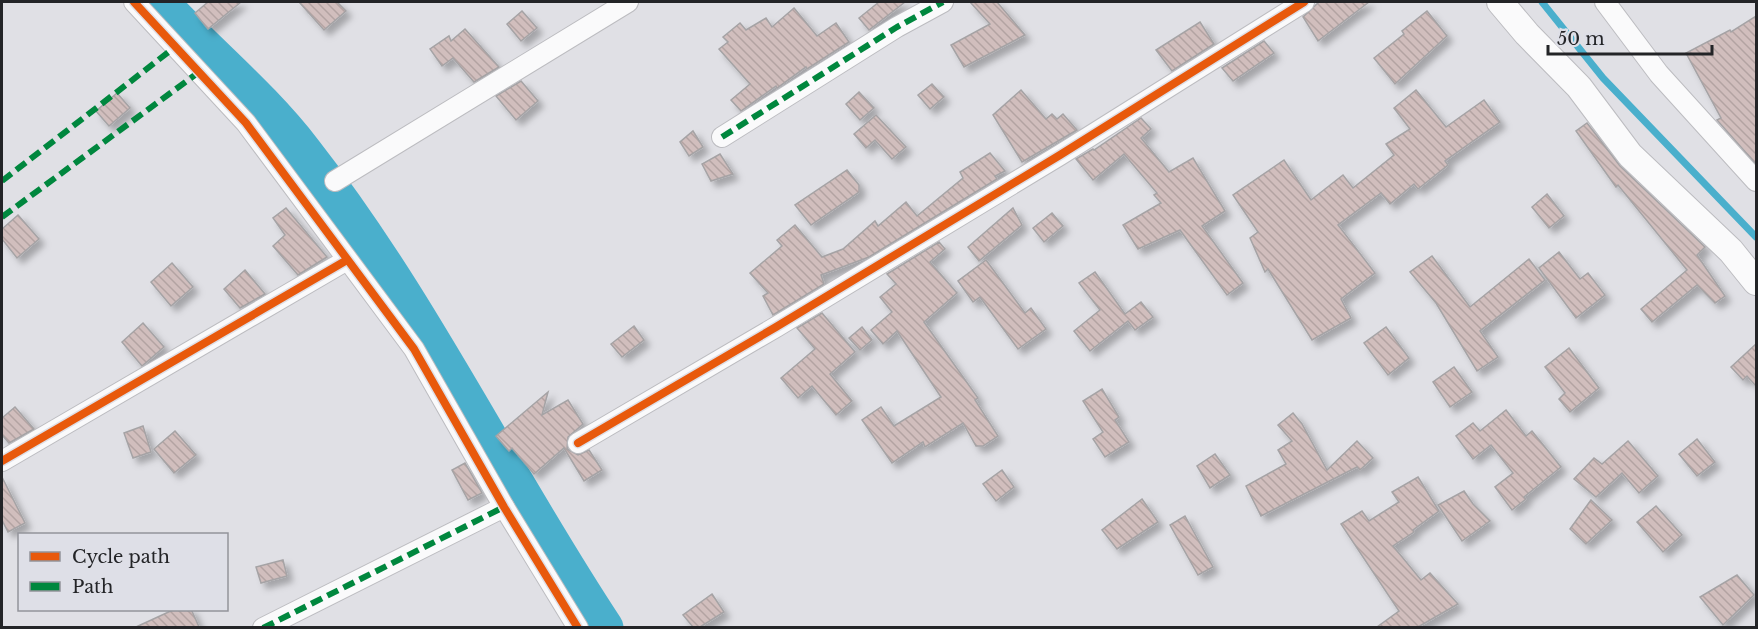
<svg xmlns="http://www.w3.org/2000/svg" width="1758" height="629" font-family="'Libre Baskerville',serif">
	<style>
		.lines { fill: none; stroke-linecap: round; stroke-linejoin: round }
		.stream { stroke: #4aafcc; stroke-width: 7 }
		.river { stroke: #4aafcc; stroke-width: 39 }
		.building { fill: url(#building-back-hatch); stroke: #a5a3a5; stroke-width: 1.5; filter: url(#shadow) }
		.minor-casing { stroke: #bcbcc0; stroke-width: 22 }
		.tertiary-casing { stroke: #bcbcc0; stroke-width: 28 }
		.minor { stroke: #fafafb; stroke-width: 20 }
		.tertiary { stroke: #fafafb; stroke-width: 26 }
		.quiet { stroke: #00873e; stroke-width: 6; stroke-dasharray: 12 6; stroke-linecap: butt }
		.cycleway-casing { stroke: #dedfe7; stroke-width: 11 }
		.cycleway { stroke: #e8590c; stroke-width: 8 }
	</style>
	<defs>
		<pattern id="building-back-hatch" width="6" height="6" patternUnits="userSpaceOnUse" patternTransform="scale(1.5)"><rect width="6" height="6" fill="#d1bebd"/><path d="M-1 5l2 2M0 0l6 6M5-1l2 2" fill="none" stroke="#b3a3a2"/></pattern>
		<filter id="shadow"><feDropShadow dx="5.5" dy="5.5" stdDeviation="3" flood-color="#0004"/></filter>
	</defs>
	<rect width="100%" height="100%" fill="#e0e0e5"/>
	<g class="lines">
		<!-- stream -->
		<path class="stream" d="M1542 2 1603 78 1756 237"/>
		<!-- river -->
		<path class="river" d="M159 2C206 53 261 97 303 152 419 300 500 471 604 628"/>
	</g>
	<!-- building -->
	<g class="building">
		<path d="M208 2H241L208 29 195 13Z"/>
		<path d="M299 2H337L346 11 324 30Z"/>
		<path d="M879 2H905L869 30 859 18Z"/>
		<path d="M970 2H997L1025 35 964 67 951 45 990 24Z"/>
		<path d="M1319 2H1369L1318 41 1303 17Z"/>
		<path d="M794 8 817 36 836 23 849 42 807 69 806 67 777 88 776 86 741 111 731 100 750 84 719 49 728 42 723 37 740 23 746 30 766 18 772 27Z"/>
		<path d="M522 11 537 28 521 41 507 24Z"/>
		<path d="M1427 11 1447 36 1395 84 1374 58 1404 34 1402 31Z"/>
		<path d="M1756 16V164L1717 120 1721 118 1686 53 1730 30 1731 32Z"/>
		<path d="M1200 22 1214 44 1172 71 1156 50Z"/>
		<path d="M465 29 499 67 474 82 453 58 442 66 430 49 449 36 451 41Z"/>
		<path d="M1264 41 1274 53 1233 81 1222 68Z"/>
		<path d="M521 81 538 101 516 120 496 96Z"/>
		<path d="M932 84 944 97 930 109 918 95Z"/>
		<path d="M1021 90 1046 119 1052 114 1057 119 1063 114 1077 130 1022 162 993 115Z"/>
		<path d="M1416 90 1446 127 1484 100 1500 122 1445 161 1448 165 1418 189 1414 184 1390 204 1381 193 1338 225 1375 273 1341 299 1351 318 1312 340 1268 269 1265 272 1250 238 1258 232 1233 195 1284 160 1311 200 1343 175 1353 188 1394 155 1386 144 1410 129 1394 108Z"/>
		<path d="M859 92 874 108 860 120 846 104Z"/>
		<path d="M117 93 130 108 109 126 96 111Z"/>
		<path d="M876 115 906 147 892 159 875 140 866 148 854 134Z"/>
		<path d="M1141 118 1151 129 1141 138 1169 172 1193 158 1225 211 1202 226 1243 283 1227 295 1180 230 1138 249 1123 225 1161 203 1154 195 1157 193 1124 154 1093 180 1076 159 1093 149 1094 150Z"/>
		<path d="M1587 123 1620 166 1705 247 1697 255 1725 296 1715 303 1697 285 1652 322 1641 309 1687 270 1618 185 1616 187 1576 131Z"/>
		<path d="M693 131 703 147 689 156 680 142Z"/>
		<path d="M990 153 1005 171 995 176 997 179 869 257 821 275 824 284 773 315 763 296 768 293 750 273 782 246 777 240 795 225 822 257 843 249 875 221 878 226 906 202 917 216 963 178 960 172Z"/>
		<path d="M720 154 733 174 711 181 702 164Z"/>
		<path d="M847 170 859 185V192L811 225 795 205Z"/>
		<path d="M1547 194 1564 216 1549 228 1532 207Z"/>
		<path d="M286 208 327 257 298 275 273 246 285 235 273 218Z"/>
		<path d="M1013 208 1022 225 979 261 968 247Z"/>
		<path d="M1052 213 1063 226 1044 242 1033 228Z"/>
		<path d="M18 215 39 239 17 258 2 239V229Z"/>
		<path d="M939 242 945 249 930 262 957 293 924 322 978 398 975 400 998 436 983 446H976L963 423 925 447 923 442 892 463 862 420 881 407 894 426 941 397 897 331 883 344 871 330 892 312 880 297 896 284 887 274Z"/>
		<path d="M1559 252 1580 279 1588 273 1605 295 1576 318 1539 268Z"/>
		<path d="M1432 256 1470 307 1529 259 1545 280 1480 331 1498 357 1477 371 1436 303 1410 272Z"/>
		<path d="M986 260 1025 313 1031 308 1046 329 1018 349 980 297 973 302 958 281Z"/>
		<path d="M172 263 193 287 171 306 151 282Z"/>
		<path d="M245 270 265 294 240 308 224 289Z"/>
		<path d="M1095 272 1125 314 1141 302 1153 317 1135 330 1128 321 1090 351 1074 331 1100 310 1079 283Z"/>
		<path d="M822 313 855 352 830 374 852 401 836 415 812 386 798 398 781 378 815 349 797 328Z"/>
		<path d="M143 323 164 347 142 366 122 342Z"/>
		<path d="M634 326 644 340 622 357 611 344Z"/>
		<path d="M862 327 872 340 860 350 849 338Z"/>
		<path d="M1386 327 1409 358 1388 375 1364 343Z"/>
		<path d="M1756 344V386L1747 376 1743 380 1731 367Z"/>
		<path d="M1569 348 1599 388 1570 412 1559 399 1565 393 1545 367Z"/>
		<path d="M1454 367 1472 392 1450 407 1433 382Z"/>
		<path d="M1102 389 1119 417 1115 420 1129 442 1105 457 1093 439 1103 432 1083 401Z"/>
		<path d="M548 392 542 415 568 400 583 424 568 437 567 449 578 455 589 450 602 470 584 481 564 448 534 474 512 448 509 451 496 436Z"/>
		<path d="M15 407 34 429 9 443 2 435V418Z"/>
		<path d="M1506 410 1526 436 1532 431 1561 467 1524 497 1526 499 1512 510 1495 487 1513 473 1491 445 1473 459 1456 436 1473 423 1480 431Z"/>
		<path d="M1293 413 1302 424 1327 470 1357 441 1373 458 1360 470 1357 467 1261 516 1246 486 1286 464 1278 450 1292 441 1278 425Z"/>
		<path d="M143 426 151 452 133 458 124 433Z"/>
		<path d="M175 431 196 455 174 473 154 449Z"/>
		<path d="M1697 439 1715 462 1697 476 1679 454Z"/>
		<path d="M1628 441 1658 476 1639 493 1622 473 1596 497 1574 479 1594 458 1602 464Z"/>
		<path d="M1215 454 1230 475 1210 488 1197 466Z"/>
		<path d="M465 463 482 493 468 500 452 470Z"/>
		<path d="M1002 470 1014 487 996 501 983 484Z"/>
		<path d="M2 477 25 523 8 532 2 520Z"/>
		<path d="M1418 477 1439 511 1413 530 1414 532 1393 546 1421 580 1430 573 1458 604 1418 627H1377L1399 611 1341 524 1362 511 1369 521 1399 502 1392 492Z"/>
		<path d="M1464 491 1473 504 1490 521 1462 541 1438 505Z"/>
		<path d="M1142 499 1158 522 1117 549 1102 530Z"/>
		<path d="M1591 500 1612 520 1586 544 1570 529Z"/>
		<path d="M1656 506 1682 535 1663 552 1637 522Z"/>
		<path d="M1185 516 1213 567 1198 575 1170 525Z"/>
		<path d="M283 560 287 576 261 583 256 567Z"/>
		<path d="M1737 575 1754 595 1723 625 1700 597Z"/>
		<path d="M712 594 724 612 700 627H693L683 615Z"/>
		<path d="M175 609H191L199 627H136Z"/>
	</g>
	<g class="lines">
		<defs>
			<g id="minor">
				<path d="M134 2 246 123 414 349 504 507 578 628"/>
				<path d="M1605 2 1659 74 1756 181"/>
				<path d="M722 137 897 27 943 2"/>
				<path d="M335 181 628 2"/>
				<path d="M578 443 776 327 1060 155 1304 2"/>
				<path d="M2 461 347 260"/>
				<path d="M263 628 504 507"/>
			</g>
			<path id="tertiary" d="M1500 2 1527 34 1579 87 1630 155 1731 251 1756 282"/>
		</defs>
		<!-- minor casing -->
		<use href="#minor" class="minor-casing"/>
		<!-- tertiary casing -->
		<use href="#tertiary" class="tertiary-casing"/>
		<!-- minor -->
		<use href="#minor" class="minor"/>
		<!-- tertiary -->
		<use href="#tertiary" class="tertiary"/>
		<!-- quiet -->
		<g class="quiet">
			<path d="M722 137 897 27 943 2"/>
			<path d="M2 181 175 47"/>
			<path d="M2 217 199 72"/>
			<path d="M263 628 504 507 506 509"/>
		</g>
		<defs>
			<g id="cycleway">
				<path d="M134 2 246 123 414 349 504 507 578 628"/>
				<path d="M578 443 776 327 1060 155 1304 2"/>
				<path d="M2 461 347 260"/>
			</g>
		</defs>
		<!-- cycleway casing -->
		<use href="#cycleway" class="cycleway-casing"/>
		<!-- cycleway -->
		<use href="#cycleway" class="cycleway"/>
	</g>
	<!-- border -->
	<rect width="1758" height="629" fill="none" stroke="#232427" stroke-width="6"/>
	<!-- legend -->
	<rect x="18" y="533" width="210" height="78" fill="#dedfe7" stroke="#93949a" stroke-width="1.5"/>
	<rect x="30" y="552" width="30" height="9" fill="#e8590c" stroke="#93949a" stroke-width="1.5"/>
	<text x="72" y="563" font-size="18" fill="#232427">Cycle path</text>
	<rect x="30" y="582" width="30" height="9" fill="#00873e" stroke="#93949a" stroke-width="1.5"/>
	<text x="72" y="593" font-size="18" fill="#232427">Path</text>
	<!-- scale -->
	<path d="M1548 45v9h164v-9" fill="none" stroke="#232427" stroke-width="3"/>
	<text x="1557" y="45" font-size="18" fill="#232427" stroke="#dedfe7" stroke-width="4.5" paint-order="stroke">50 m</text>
</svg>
